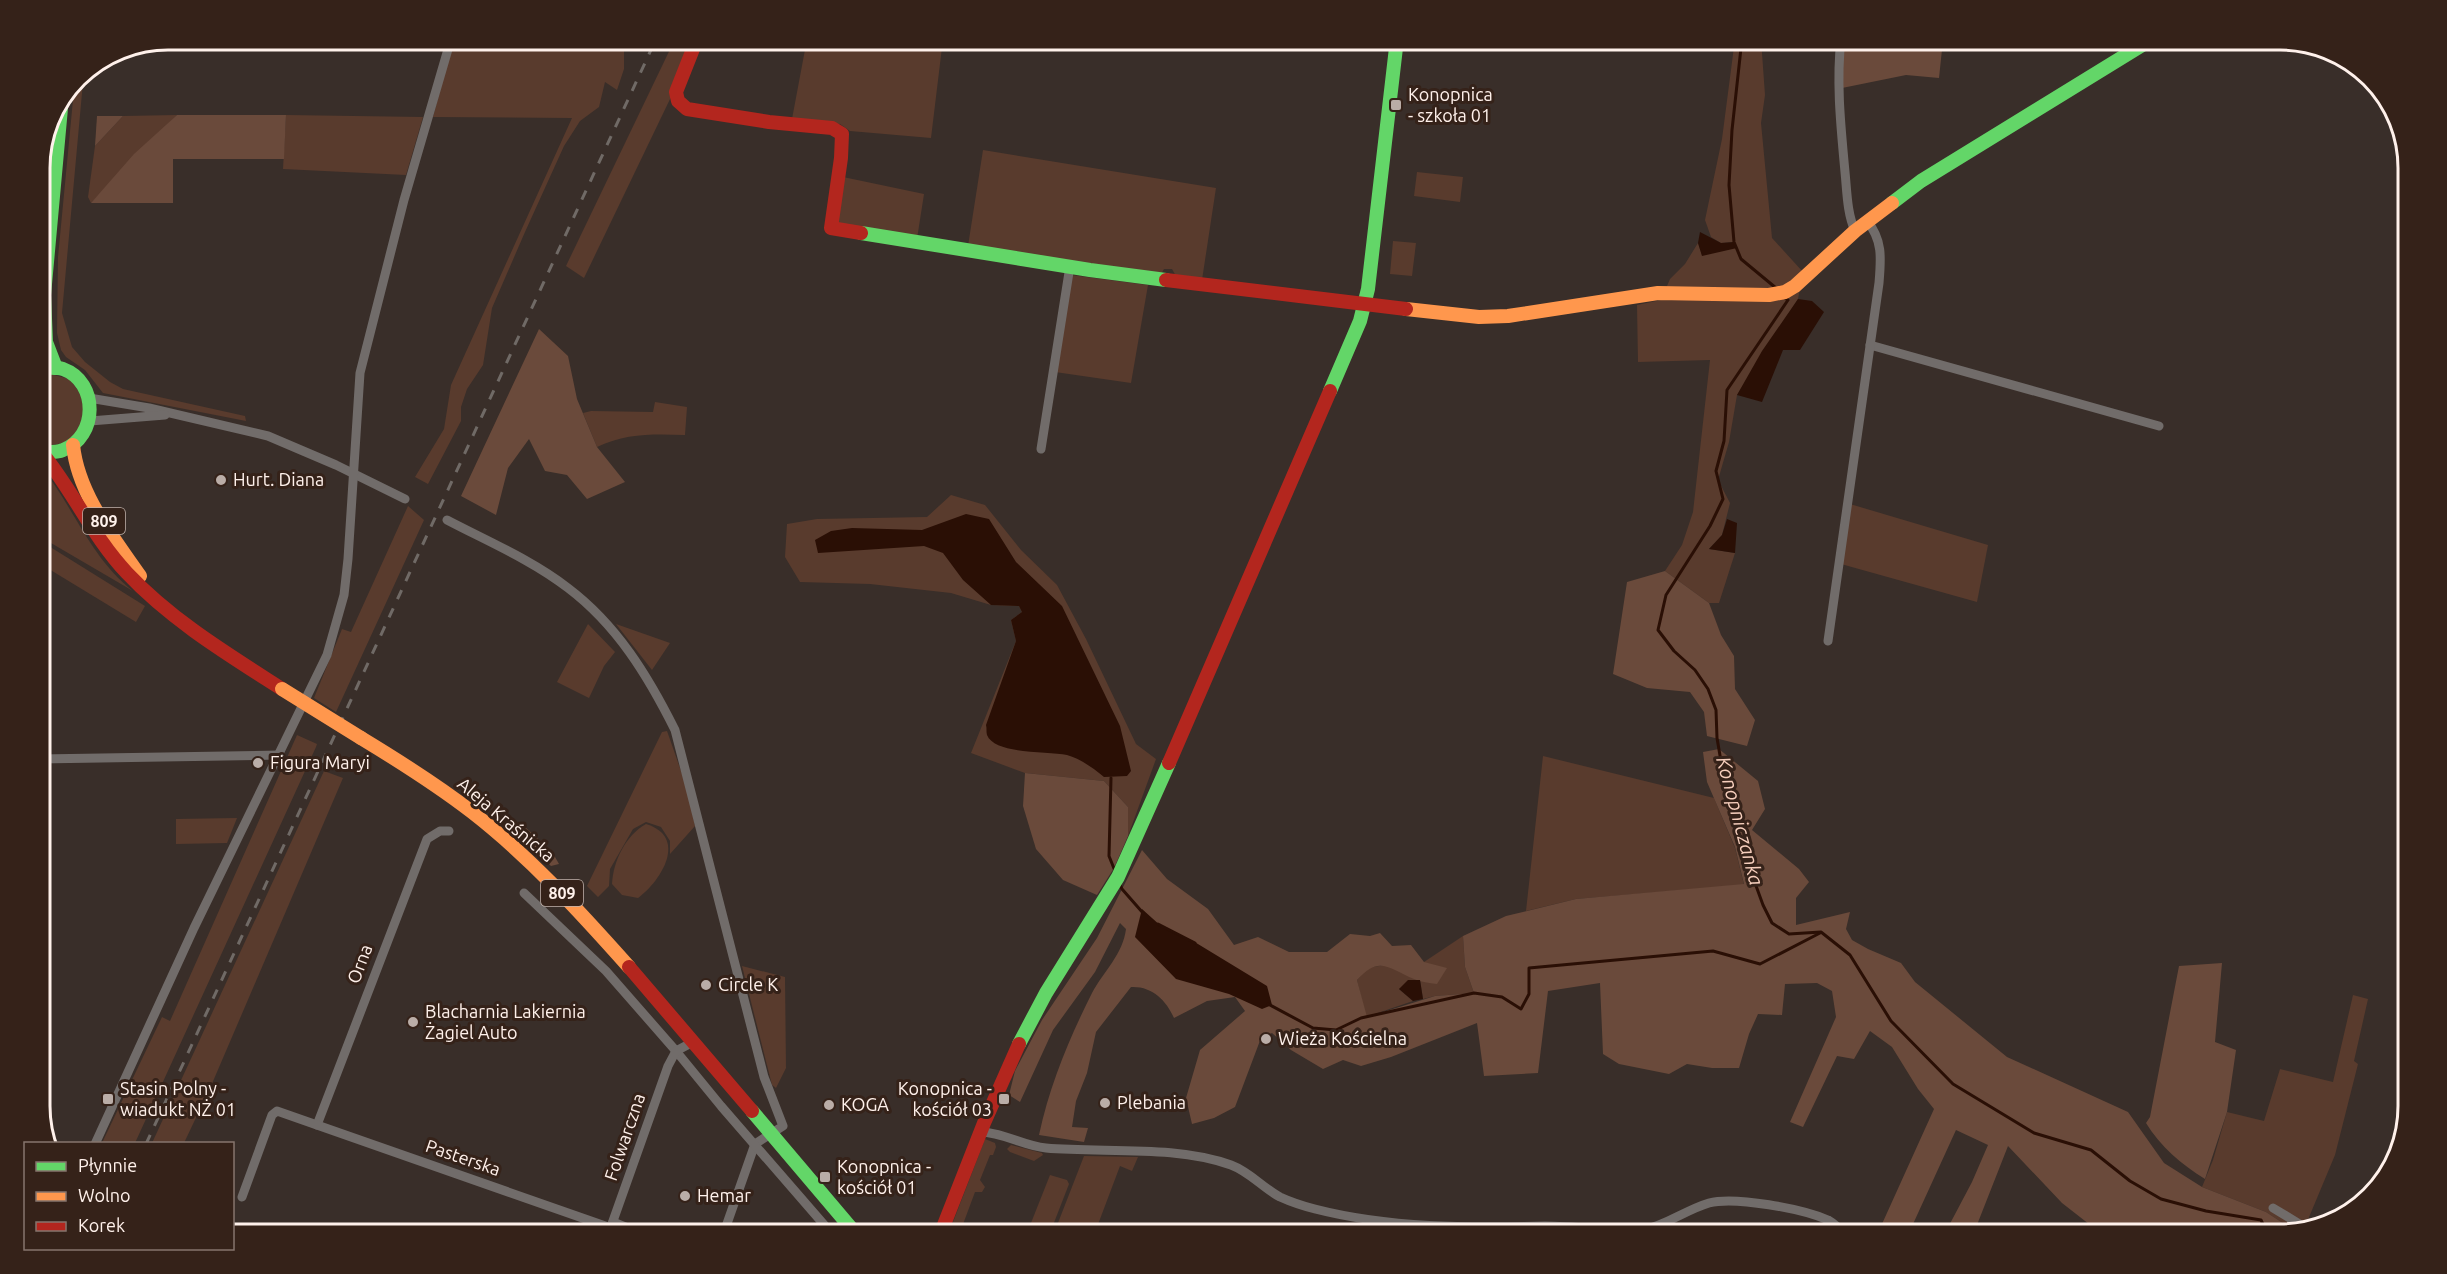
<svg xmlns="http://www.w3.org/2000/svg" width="2447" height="1274" font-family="Ubuntu,sans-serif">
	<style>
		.green { fill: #593b2d }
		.forest { fill: #6a4a3b }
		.water { fill: #2a0f05 }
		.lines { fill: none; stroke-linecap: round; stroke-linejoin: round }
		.stream { stroke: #2a0f05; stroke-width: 3 }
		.street { stroke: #716c6a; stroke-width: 9 }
		.fast { stroke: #63d668; stroke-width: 14 }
		.slow { stroke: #ff974d; stroke-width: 14 }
		.jam { stroke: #b3261e; stroke-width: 14 }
		.rail { stroke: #706a66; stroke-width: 3; stroke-dasharray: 10 10; stroke-linecap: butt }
		.slow-bridge { stroke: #ff974d; stroke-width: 14 }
		.poi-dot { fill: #baada7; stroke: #352219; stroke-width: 2 }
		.labels { text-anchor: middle; stroke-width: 6; stroke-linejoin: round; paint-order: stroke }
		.shield { fill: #352219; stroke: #c2b3ac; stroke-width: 1.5 }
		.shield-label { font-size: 16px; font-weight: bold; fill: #fff1eb }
		.poi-label { font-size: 18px; fill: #fff1eb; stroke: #352219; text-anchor: start }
		.street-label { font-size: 18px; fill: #fff1eb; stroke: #352219 }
		.water-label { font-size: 20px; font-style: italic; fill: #f7cfbd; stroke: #352219 }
		.rim { fill: none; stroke: #fff1eb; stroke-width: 3 }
	</style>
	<rect width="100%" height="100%" fill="#392e29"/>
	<!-- green -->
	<g class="green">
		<path d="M457 39H628L624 46V69L617 90 605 82 599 107 580 121 564 146 525 232 492 308 483 365 467 389 461 407V421L428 484 415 477 444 429 451 385 572 118 433 117 448 60Z"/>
		<path d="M675 39H691L671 97 584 278 566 266Z"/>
		<path d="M807 39H828L872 45 873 39H943L931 138 850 131 840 124 792 119Z"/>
		<path d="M1735 39H1761L1765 95 1761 123 1772 238 1803 272 1798 299 1737 395 1729 442 1718 480 1730 503 1722 535 1709 549 1735 553 1719 603H1709L1665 571 1682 545 1693 512 1710 360 1638 362 1637 305 1661 300 1670 279 1685 264 1698 243 1702 255 1734 242 1721 243 1711 237 1705 220 1722 139Z"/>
		<path d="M84 71 62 313 72 347 85 362 110 382 123 389 245 416 246 421 103 393 85 370 66 357 61 350 57 333 58 257 75 79Z"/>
		<path d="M177 115 91 203 88 197 95 146 123 116Z"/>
		<path d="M286 115 423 117 406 175 283 169Z"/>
		<path d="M983 150 1216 188 1202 280 1177 278 1172 269H1164L1160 276 968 246Z"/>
		<path d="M1417 172 1463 177 1460 202 1414 196Z"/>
		<path d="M843 177 924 194 917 239 838 225Z"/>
		<path d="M1393 241 1416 243 1412 276 1390 274Z"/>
		<path d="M1071 275 1148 285 1131 383 1055 372Z"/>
		<path d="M42 372 70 379 86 402C79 437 76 444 39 446V373Z"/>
		<path d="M655 402 687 407 685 435C654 434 626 433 597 447L583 413 591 411 653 412Z"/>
		<path d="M39 464C73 505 90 558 133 591L39 536Z"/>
		<path d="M951 495 985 505 1021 550 1057 585 1086 639 1136 744 1156 759 1128 836V807L1104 781 1025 773 971 753 1016 641 1011 620 1022 612 1019 606 991 605 951 593 870 584 800 582 785 557 787 524 817 519 927 517Z"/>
		<path d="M1850 504 1988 545 1977 602 1841 564Z"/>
		<path d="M408 506 424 520 336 712 314 698 342 629 351 632Z"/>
		<path d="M39 540 145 606 136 622 39 563Z"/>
		<path d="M588 624 615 652 604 666 589 698 557 682Z"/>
		<path d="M616 624 670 643 652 670Z"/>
		<path d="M667 731 687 788 695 826 670 854V841L661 827 646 822 633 829 610 869 609 886 598 897 587 886 662 732Z"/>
		<path d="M297 735 317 744 316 747 135 1143H102L162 1017 170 1021Z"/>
		<path d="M1543 756 1714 798 1735 848 1744 885 1576 899 1526 911Z"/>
		<path d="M324 771 343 778 211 1086 184 1143H152Z"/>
		<path d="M237 818 227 843 176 844V819Z"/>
		<path d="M646 824C688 837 662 880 638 898L622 895 612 884C613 861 626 835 646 824Z"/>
		<path d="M1463 936 1465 967 1474 993 1435 996 1423 999 1420 980 1399 989 1413 1001 1366 1017 1357 980 1368 967 1424 962Z"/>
		<path d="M742 966 785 977 786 1068 776 1088 772 1085Z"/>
		<path d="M2353 995 2368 999 2354 1061 2358 1064 2335 1155 2307 1222 2313 1226 2295 1231 2266 1212 2202 1187 2213 1160 2227 1112 2264 1121 2280 1069 2333 1082Z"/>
		<path d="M985 1139 995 1143 996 1147 993 1155H990L980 1180 985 1187 982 1192H975L959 1235H948Z"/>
		<path d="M1011 1145 1042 1153 1043 1155 1034 1161 1010 1152 1007 1149Z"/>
		<path d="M1084 1156 1138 1157 1132 1171 1120 1166 1094 1235H1068L1056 1228Z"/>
		<path d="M1050 1175 1067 1180 1069 1184 1050 1233 1029 1228Z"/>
	</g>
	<!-- forest -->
	<g class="forest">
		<path d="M1846 39 1943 40 1939 78 1906 75 1842 88 1841 64Z"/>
		<path d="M177 115H286L284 159H173V203H91L134 154Z"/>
		<path d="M97 116H123L95 146Z"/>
		<path d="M539 329 568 356 577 399 597 447 625 482 587 499 567 475 545 471 529 439 508 468 496 515 461 496Z"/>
		<path d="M1665 571 1709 603 1721 635 1734 656 1735 689 1755 720 1747 746 1707 736 1704 712 1690 692 1647 688 1613 674 1627 582Z"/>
		<path d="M1719 749 1758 781 1765 809 1752 830 1799 869 1809 882 1796 898V925L1850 912 1846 929 1852 940 1868 949 1901 963 1915 982 2007 1057 2128 1112 2164 1163 2202 1187 2266 1212 2295 1231 2280 1235H2103L2062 1203 2008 1146 1973 1235H1944L1972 1182 1988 1145 1956 1130 1908 1235H1877L1934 1109 1918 1089 1892 1047 1870 1031 1854 1059 1837 1056 1803 1127 1790 1122 1836 1017 1832 991 1817 983 1785 984 1782 1015 1758 1014 1749 1034 1739 1068H1712L1687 1064 1669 1074 1619 1064 1603 1054 1600 983 1548 991 1538 1073 1484 1076 1477 1023 1391 1057 1361 1066 1343 1060 1323 1069 1291 1050 1272 1033 1261 1038 1235 1107 1214 1118 1192 1124 1186 1098 1200 1050 1245 1011 1235 997 1207 1001 1174 1018C1166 1000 1152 986 1131 987L1096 1032 1087 1073 1076 1101 1072 1127 1088 1128 1084 1142 1039 1135C1050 1084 1069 1039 1092 993 1104 971 1123 954 1126 929L1120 923 1095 972 1053 1030 1020 1102 1009 1095 1015 1071 1042 1020 1097 938 1142 850 1167 879 1208 909 1234 945 1258 937 1289 952H1327L1350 934 1370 936 1380 933 1392 946 1411 945 1424 962 1447 968 1437 984C1429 983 1421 982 1414 979 1388 968 1379 955 1357 980L1367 1017 1435 996 1474 993 1465 967 1463 936 1506 916 1576 899 1744 884 1735 847 1707 782 1703 752Z"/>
		<path d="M1025 773 1104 781 1128 807V836L1114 868 1097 895 1063 880 1036 849 1023 806Z"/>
		<path d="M526 828 551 850 559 864 551 866 523 839 520 829Z"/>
		<path d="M2222 963 2215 1042 2236 1050 2227 1112 2205 1179C2182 1165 2160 1146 2146 1123L2150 1117 2179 966Z"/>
	</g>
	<!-- water -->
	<g class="water">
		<path d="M1700 232 1721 243 1734 242 1737 248 1702 256 1698 243Z"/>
		<path d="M1798 299 1812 301 1824 312 1800 350H1783L1762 402 1737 395 1762 351Z"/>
		<path d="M966 514 989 519 1016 562 1062 606 1120 726 1131 771 1127 776 1104 777C1093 768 1081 759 1067 755 1049 751 995 755 987 735 986 732 987 728 986 725L1016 641 1011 620 1022 612 1019 606 991 605 963 580 943 553 924 546 818 553 815 540 831 531 852 528 922 530Z"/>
		<path d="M1727 519 1737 523 1735 553 1709 549 1722 535Z"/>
		<path d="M1142 909 1162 927 1193 941 1267 986 1272 1005 1262 1009 1229 994 1176 979 1135 937Z"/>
		<path d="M1408 980H1420L1423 999 1413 1001 1399 989Z"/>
	</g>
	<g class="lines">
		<!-- stream -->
		<g class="stream">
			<path d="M1742 39 1732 130 1729 185 1734 242 1741 259 1776 288"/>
			<path d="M1785 298 1788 300 1727 390 1724 441 1716 471 1723 499 1710 526 1666 595 1658 630 1674 651 1695 670 1708 689 1716 710 1717 738 1723 773 1755 864V883L1763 905 1772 923 1789 934 1821 932 1850 955 1891 1021 1953 1084 2034 1133 2091 1150 2130 1181 2161 1199 2206 1211 2261 1220 2268 1235"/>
			<path d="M1111 778 1109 856 1115 871"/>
			<path d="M1119 883 1122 889 1143 913"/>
			<path d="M1158 924 1195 943"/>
			<path d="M1268 1004 1313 1028 1336 1030 1361 1018 1474 993 1502 997 1521 1009 1529 994V968L1713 951 1760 964 1820 933"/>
		</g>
		<!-- street -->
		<g class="street">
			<path d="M1841 39C1836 83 1841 128 1845 172 1847 192 1847 213 1855 231"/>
			<path d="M1870 345 2159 426"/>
			<path d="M89 398 149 408 268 436 336 465 405 499"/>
			<path d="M90 421 165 415"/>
			<path d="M1041 449 1070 266"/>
			<path d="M447 520C487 541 532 560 568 588 617 625 648 676 675 730L764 1077 783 1126 755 1144 723 1235"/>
			<path d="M1828 641 1879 283C1881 259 1883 240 1867 221"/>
			<path d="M39 759 280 755"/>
			<path d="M524 893 606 971 676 1051 721 1106 833 1235"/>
			<path d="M317 1125 427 839 440 831H449"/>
			<path d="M980 1132C1003 1132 1023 1146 1046 1148 1104 1153 1177 1145 1231 1165 1250 1172 1263 1188 1280 1197 1291 1202 1303 1206 1315 1209 1389 1228 1469 1228 1545 1226 1577 1226 1609 1231 1640 1231 1666 1226 1685 1210 1709 1203 1735 1196 1803 1209 1828 1220 1835 1224 1840 1229 1846 1235"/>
			<path d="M95 1144 194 928 327 655 344 595 348 559 360 373 404 200 451 39"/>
			<path d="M242 1197 272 1115 277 1111 611 1228"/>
			<path d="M2273 1208 2306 1228"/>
			<path d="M613 1222 645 1235"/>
			<path d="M608 1235 668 1066 676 1051 693 1042"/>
		</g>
		<!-- fast -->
		<g class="fast">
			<path d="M1892 203 1921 181 2152 39"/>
			<path d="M861 233 1090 270 1166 280"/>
			<path d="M39 368C46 368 56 367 63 369 99 382 98 437 63 450 56 453 46 452 39 452"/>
			<path d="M56 368 46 342 44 295 62 97"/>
			<path d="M1330 391 1360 321 1368 289 1397 39"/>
			<path d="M1019 1044 1046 993 1118 877 1169 763"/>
			<path d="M752 1111 857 1235"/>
		</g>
		<!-- slow -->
		<g class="slow">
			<path d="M1406 309 1479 317 1508 316 1658 293 1769 295 1785 292 1795 286 1855 231 1892 203"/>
			<path d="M73 445C78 494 113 537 140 576"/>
			<path d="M361 738C399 761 437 785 472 812 530 857 580 912 629 967"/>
		</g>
		<!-- jam -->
		<g class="jam">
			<path d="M697 39 676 92 678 101 687 109 769 122 832 128 842 134 841 158 831 228 861 233"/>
			<path d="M1166 280 1406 309"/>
			<path d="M42 453C73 491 93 537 127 573 171 620 229 655 282 689"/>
			<path d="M1169 763 1330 391"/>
			<path d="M629 967 752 1111"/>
			<path d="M940 1235 984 1123 1019 1044"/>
		</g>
		<!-- rail -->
		<path class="rail" d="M146 1144 656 39"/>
		<!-- slow-bridge -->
		<path class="slow-bridge" d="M282 689 361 738"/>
	</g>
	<!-- markers -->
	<g class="poi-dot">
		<rect x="1390" y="99" width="12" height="12" rx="3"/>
		<circle cx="221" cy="480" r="6"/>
		<circle cx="258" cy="763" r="6"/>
		<circle cx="706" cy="985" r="6"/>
		<circle cx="413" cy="1022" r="6"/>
		<circle cx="1266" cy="1039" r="6"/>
		<rect x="102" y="1093" width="12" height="12" rx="3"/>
		<rect x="998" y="1093" width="12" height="12" rx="3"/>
		<circle cx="1105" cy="1103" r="6"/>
		<circle cx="829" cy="1105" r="6"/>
		<rect x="819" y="1171" width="12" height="12" rx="3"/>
		<circle cx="685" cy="1196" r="6"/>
	</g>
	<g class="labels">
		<!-- shield labels -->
		<g class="shield">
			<rect x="83" y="508" width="42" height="26" rx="4.5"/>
			<rect x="541" y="880" width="42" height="26" rx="4.5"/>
		</g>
		<g class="shield-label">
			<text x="104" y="527">809</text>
			<text x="562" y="899">809</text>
		</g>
		<!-- poi labels -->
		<g class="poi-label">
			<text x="1408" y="101">Konopnica<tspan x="1408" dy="21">- szkoła 01</tspan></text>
			<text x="233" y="486">Hurt. Diana</text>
			<text x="270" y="769">Figura Maryi</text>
			<text x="718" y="991">Circle K</text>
			<text x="425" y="1018">Blacharnia Lakiernia<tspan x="425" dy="21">Żagiel Auto</tspan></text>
			<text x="1278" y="1045">Wieża Kościelna</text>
			<text x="120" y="1095">Stasin Polny -<tspan x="120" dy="21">wiadukt NŻ 01</tspan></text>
			<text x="992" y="1095" text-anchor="end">Konopnica -<tspan x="992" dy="21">kościół 03</tspan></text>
			<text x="1117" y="1109">Plebania</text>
			<text x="841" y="1111">KOGA</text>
			<text x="837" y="1173">Konopnica -<tspan x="837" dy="21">kościół 01</tspan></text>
			<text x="697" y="1202">Hemar</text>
		</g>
		<!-- street labels -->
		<g class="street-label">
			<text transform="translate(506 820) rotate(40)" y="6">Aleja Kraśnicka</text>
			<text transform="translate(360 964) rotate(-69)" y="6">Orna</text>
			<text transform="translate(625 1137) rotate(-71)" y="6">Folwarczna</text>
			<text transform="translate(463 1158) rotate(19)" y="6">Pasterska</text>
		</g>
		<!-- water labels -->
		<g class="water-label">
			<text transform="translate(1740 821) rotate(75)" y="7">Konopniczanka</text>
		</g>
	</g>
	<!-- crop -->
	<path d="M0 0H2447V1274H0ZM168 50H2280A118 118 0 0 1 2398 168V1106A118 118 0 0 1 2280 1224H168A118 118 0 0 1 50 1106V168A118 118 0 0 1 168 50Z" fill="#352219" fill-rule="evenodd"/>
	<path class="rim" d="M168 50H2280A118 118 0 0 1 2398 168V1106A118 118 0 0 1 2280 1224H168A118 118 0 0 1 50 1106V168A118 118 0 0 1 168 50Z"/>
	<!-- legend -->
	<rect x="24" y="1142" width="210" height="108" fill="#352219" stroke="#86756d" stroke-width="1.5"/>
	<rect x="36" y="1162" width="30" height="9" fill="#63d668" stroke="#86756d" stroke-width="1.5"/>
	<text x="78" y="1172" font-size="18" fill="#fff1eb">Płynnie</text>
	<rect x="36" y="1192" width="30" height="9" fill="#ff974d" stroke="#86756d" stroke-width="1.5"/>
	<text x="78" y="1202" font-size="18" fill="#fff1eb">Wolno</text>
	<rect x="36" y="1222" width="30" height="9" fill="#b3261e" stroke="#86756d" stroke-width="1.5"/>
	<text x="78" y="1232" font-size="18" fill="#fff1eb">Korek</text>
</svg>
